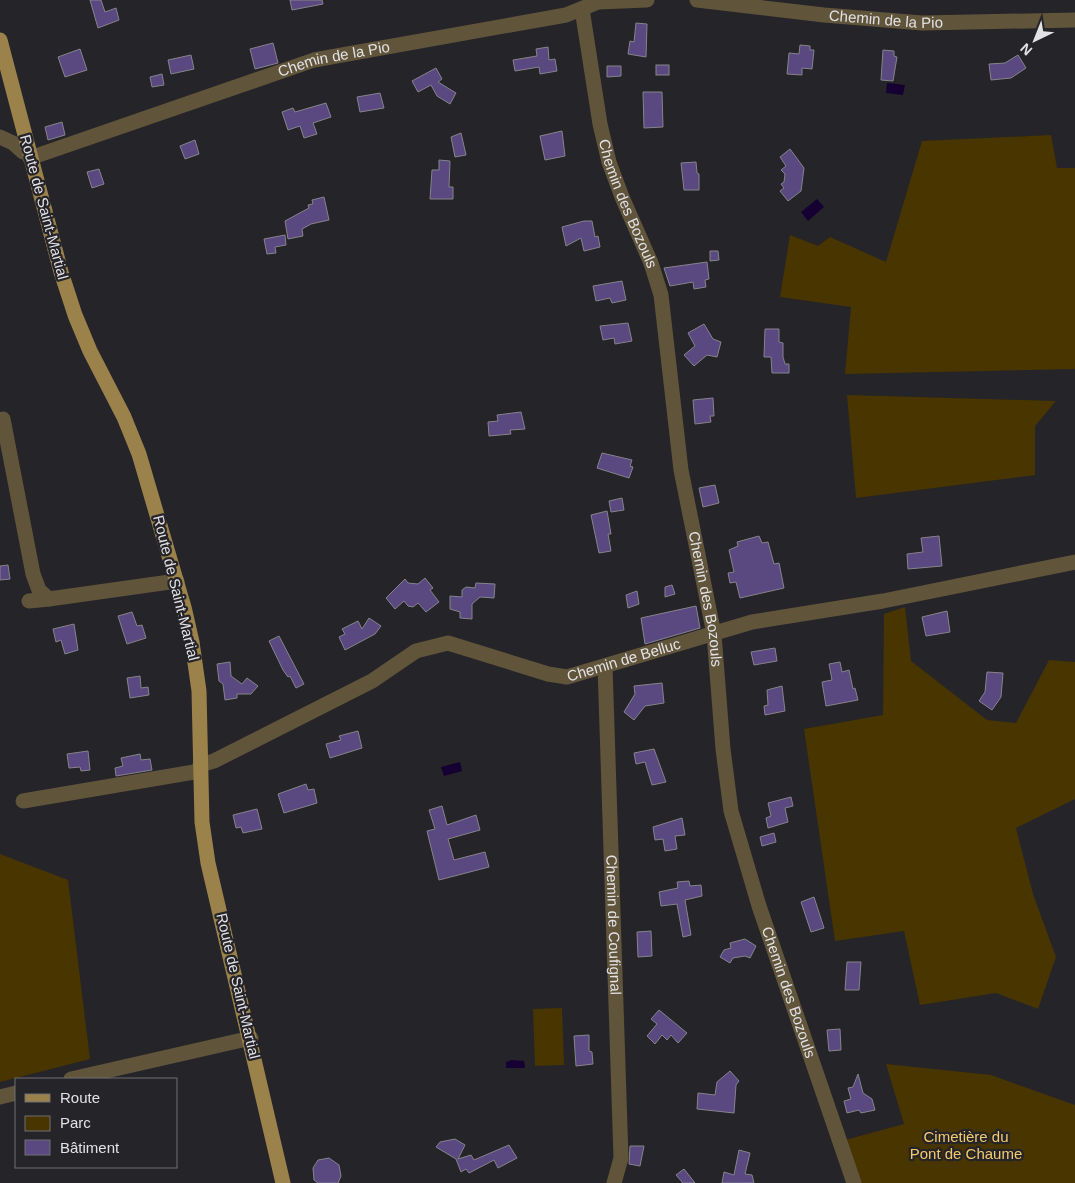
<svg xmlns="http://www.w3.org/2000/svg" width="1075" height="1183" font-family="Helvetica,sans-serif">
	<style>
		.green { fill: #493500 }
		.water { fill: #160033 }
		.building { fill: #5a4881; stroke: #85848a }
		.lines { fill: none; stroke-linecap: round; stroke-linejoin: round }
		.minor { stroke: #60543a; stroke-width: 15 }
		.major { stroke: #9b824b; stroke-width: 15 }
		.labels { text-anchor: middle; stroke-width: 4.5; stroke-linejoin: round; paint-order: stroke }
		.street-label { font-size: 15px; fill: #e2e1e5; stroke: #252429 }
		.park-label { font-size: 15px; fill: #f5ca6b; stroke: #252429 }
	</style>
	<rect width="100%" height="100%" fill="#252429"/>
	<!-- green -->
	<g class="green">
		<path d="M1051 135 1057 168H1075V369L845 374 851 307 780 297 790 235 818 246 830 237 886 262 922 141Z"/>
		<path d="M847 395 1056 401 1035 426V475L856 498Z"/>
		<path d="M905 607 911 661 987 720 1016 723 1049 660 1075 662V799L1016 828 1033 894 1056 957 1038 1009 996 993 920 1005 904 931 835 941 804 729 883 715 884 614Z"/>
		<path d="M0 854 68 880 90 1059 0 1082Z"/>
		<path d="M562 1008 564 1065 535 1066 533 1009Z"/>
		<path d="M886 1064 991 1075 1075 1105V1183H860L845 1140 904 1124Z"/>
	</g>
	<!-- water -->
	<g class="water">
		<path d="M887 83 905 85 903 95 886 93Z"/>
		<path d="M817 199 824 207 808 221 801 212Z"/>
		<path d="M460 762 462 771 444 776 441 767Z"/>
		<path d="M512 1060 524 1061 525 1068H506V1062Z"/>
	</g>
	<!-- building -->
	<g class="building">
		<path d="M90 0H101L105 12 116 8 119 20 98 28Z"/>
		<path d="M290 0H322L323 4 292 10Z"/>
		<path d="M636 23 647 24 646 57 628 54 630 41 634 42Z"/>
		<path d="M273 43 278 63 255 69 250 49Z"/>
		<path d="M800 45 810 46V50H814L812 69 802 68V75L787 74 789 53 799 54Z"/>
		<path d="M548 47 549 60 555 59 557 71 540 74 539 67 515 71 513 60 537 56 536 49Z"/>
		<path d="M80 49 87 70 65 77 58 57Z"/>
		<path d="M883 50 894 51V56L897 57 893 81 881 80Z"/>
		<path d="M191 55 194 69 171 74 168 60Z"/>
		<path d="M1018 55 1026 68 1011 78 991 80 989 64 1005 63Z"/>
		<rect x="656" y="65" width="13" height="10"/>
		<path d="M607 66H621V76L607 77Z"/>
		<path d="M436 68 442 79 438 82 456 93 450 104 437 96 431 85 418 92 412 81Z"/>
		<path d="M162 74 164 85 152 87 150 77Z"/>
		<path d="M643 92H662L663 127 644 128Z"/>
		<path d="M380 93 384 108 360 112 357 97Z"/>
		<path d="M326 103 331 117 313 123 317 134 304 138 300 126 288 130 282 112 293 108 295 112Z"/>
		<path d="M62 122 65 135 48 140 45 127Z"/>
		<path d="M562 131 565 156 545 160 540 136Z"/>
		<path d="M461 133 466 155 455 157 451 137Z"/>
		<path d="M195 140 199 154 185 159 180 146Z"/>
		<path d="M790 149 804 168 801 191 788 201 780 191 784 188 781 184 784 182 785 174 781 170 786 166 780 157Z"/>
		<path d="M439 160 450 161 449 187H453V199H430L432 170H439Z"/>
		<path d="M696 162 697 173 699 174V190H684L681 163Z"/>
		<path d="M99 169 104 184 92 188 87 172Z"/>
		<path d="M324 197 329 220 311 224 302 229 303 236 288 239 285 221 309 208 308 205 313 204 312 200Z"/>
		<path d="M584 221H592L595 237 598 236 600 247 584 251 581 238 566 246 562 227Z"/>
		<path d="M285 235 286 245 275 247 276 253 267 254 264 239Z"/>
		<path d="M710 251H718L719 260 710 261Z"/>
		<path d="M707 262 709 279 705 280 706 287 694 289 693 282 670 286 664 268Z"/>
		<path d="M622 281 626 300 612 303 610 298 596 301 593 286Z"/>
		<path d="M628 323 632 341 615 344 614 338 603 340 600 326Z"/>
		<path d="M704 324 713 339 721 342 717 357 707 355 694 366 684 355 695 346 688 333Z"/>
		<path d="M765 329H779V342L783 343V357L785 364H789V373H772L771 357H764Z"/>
		<path d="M713 398 714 416H710L711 422 695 424 693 400Z"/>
		<path d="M521 412 525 429 510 430 511 434 489 436 488 422 498 421 497 415Z"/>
		<path d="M602 453 632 460 630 466 633 467 629 478 597 468Z"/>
		<path d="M715 485 719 503 703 507 699 488Z"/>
		<path d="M622 498 624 510 611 512 609 501Z"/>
		<path d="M607 511 611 534H608L611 551 599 553 591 515Z"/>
		<path d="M759 536 762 543 768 542 774 564 779 563 784 588 740 598 736 582 730 583 728 573 734 572 729 550 738 546 737 542Z"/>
		<path d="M939 536 942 566 908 569 907 554 923 552 921 538Z"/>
		<path d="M8 565 10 579 0 580V566Z"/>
		<path d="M425 578 433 588 430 590 439 602 426 612 418 603 413 607 408 606 404 601 395 609 386 598 405 579 408 583 418 584Z"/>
		<path d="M476 583 495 584 494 598 480 597 472 604V619L460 618V612L450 609V596L462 597V590L466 587 475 588Z"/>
		<path d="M672 585 675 594 665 597V587Z"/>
		<path d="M637 591 639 604 628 608 626 595Z"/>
		<path d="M696 606 700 628 645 644 641 618Z"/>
		<path d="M947 611 950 632 926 636 922 617Z"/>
		<path d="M132 612 137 626 142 625 146 638 127 644 118 616Z"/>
		<path d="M369 618 381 626 375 634 345 650 339 637 345 634 342 629 358 621 362 629Z"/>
		<path d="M74 624 78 650 65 654 61 640 56 642 53 629Z"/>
		<path d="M279 636 304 684 296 688 290 676 288 677 283 670 269 641Z"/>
		<path d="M775 648 777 661 754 665 751 652Z"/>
		<path d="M230 662 231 676 242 684 247 678 258 686 251 694H237V698L225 700 223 684 219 681 217 664Z"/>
		<path d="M840 662 842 672 849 670 853 689 855 688 858 700 826 706 822 682 832 680 829 664Z"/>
		<path d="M987 672 1003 673 1001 697 992 710 979 701 985 692Z"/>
		<path d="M140 676 141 688 148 687 149 695 130 698 127 678Z"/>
		<path d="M662 683 664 703 645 706 634 720 624 712 635 694 634 686Z"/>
		<path d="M782 686 785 711 765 715 764 706 768 705 767 690Z"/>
		<path d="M358 731 362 748 330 758 326 744 341 740 339 736Z"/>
		<path d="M654 749 666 782 652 785 645 762 636 764 634 753Z"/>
		<path d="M88 751 90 770 81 771 80 767 69 768 67 754Z"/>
		<path d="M140 754 141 760 150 759 152 770 116 776 115 768 123 766 121 758Z"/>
		<path d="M306 784 308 790 314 789 317 803 284 813 278 794Z"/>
		<path d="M791 797 793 806 785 808 788 822 768 828 766 818 771 816 768 803Z"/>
		<path d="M442 806 447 825 476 815 480 830 448 839 454 860 485 852 489 867 439 880 427 831 435 829 429 810Z"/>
		<path d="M257 809 262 829 243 833 241 827 236 828 233 815Z"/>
		<path d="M682 818 685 835 675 836 677 849 665 851 663 839 655 840 653 827Z"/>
		<path d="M774 833 776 842 762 846 760 837Z"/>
		<path d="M689 881 690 886 701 885 702 896 685 900 691 935 683 937 677 904 661 906 659 892 678 888 677 882Z"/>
		<path d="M814 897 824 928 811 932 801 902Z"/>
		<path d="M651 931 652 956 638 957 637 932Z"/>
		<path d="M745 939 756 946 750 958 745 956 733 958 730 963 720 957 724 950 731 948 730 943Z"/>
		<path d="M847 962H861L859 990H845Z"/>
		<path d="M659 1010 687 1033 678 1043 671 1035 667 1040 662 1035 655 1044 647 1036 657 1024 651 1019Z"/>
		<path d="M840 1029 841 1050 829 1051 827 1030Z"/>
		<path d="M589 1035V1051L592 1052 593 1064 576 1066 574 1036Z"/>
		<path d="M730 1071 739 1081 736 1085 734 1113 697 1109 698 1093 715 1095 717 1082Z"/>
		<path d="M858 1074 863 1093 872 1099 875 1110 861 1113 859 1110 847 1113 844 1101 851 1099 848 1088 853 1087Z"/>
		<path d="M455 1139 465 1145 458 1159 471 1155 474 1160 509 1145 517 1158 498 1168 494 1160 469 1173 466 1169 461 1172 456 1159 436 1147 440 1142Z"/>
		<path d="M630 1146H644L640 1166 629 1164Z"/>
		<path d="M739 1150 750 1153 745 1174 752 1175 754 1183H722L724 1172 734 1175Z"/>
		<path d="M329 1158 339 1165 341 1176 338 1183H318L314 1180 313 1168 318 1160Z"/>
		<path d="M684 1169 695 1183H683L676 1175Z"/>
	</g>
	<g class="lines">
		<!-- minor -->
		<g class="minor">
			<path id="s1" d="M697 0 824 15 922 23 1075 20"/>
			<path id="s2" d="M582 9 600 124 609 162 622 197 651 263 661 295 681 470 714 634 723 749 731 811 759 906 854 1183"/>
			<path d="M0 137 13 143 23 152 28 151"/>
			<path id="s3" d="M30 158 314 60 566 15 598 2 647 0"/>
			<path d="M3 419 33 574 39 590 49 599 177 581"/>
			<path d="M29 601 49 599"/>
			<path id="s4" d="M605 666 621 1158 614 1183"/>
			<path id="s5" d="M200 765 214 761 372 681 416 651 448 643 548 674 567 677 752 622 883 601 1075 562"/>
			<path d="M23 801 200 771"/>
			<path d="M71 1079 251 1038"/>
			<path d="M0 1097 16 1093"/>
		</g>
		<!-- major -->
		<path class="major" d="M0 40 61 272 75 315 90 351 124 417 139 454 184 607 192 642 199 691 202 822 208 863 283 1183"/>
	</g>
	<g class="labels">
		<!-- street labels -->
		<g class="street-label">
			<text dy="5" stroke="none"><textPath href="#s1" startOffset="190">Chemin de la Pio</textPath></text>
			<text dy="5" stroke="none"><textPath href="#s3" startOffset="320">Chemin de la Pio</textPath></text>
			<text dy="5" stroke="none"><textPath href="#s2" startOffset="201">Chemin des Bozouls</textPath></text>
			<text transform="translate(44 207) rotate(75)" y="5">Route de Saint-Martial</text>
			<text transform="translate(176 588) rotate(76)" y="5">Route de Saint-Martial</text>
			<text dy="5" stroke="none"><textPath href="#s2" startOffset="606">Chemin des Bozouls</textPath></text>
			<text dy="5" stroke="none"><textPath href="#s5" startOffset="461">Chemin de Belluc</textPath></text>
			<text dy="5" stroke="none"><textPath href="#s4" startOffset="259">Chemin de Coufignal</textPath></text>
			<text transform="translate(238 986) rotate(77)" y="5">Route de Saint-Martial</text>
			<text dy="5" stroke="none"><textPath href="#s2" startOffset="1010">Chemin des Bozouls</textPath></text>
		</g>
		<!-- park labels -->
		<g class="park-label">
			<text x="966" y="1142">Cimetière du<tspan x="966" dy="17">Pont de Chaume</tspan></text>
		</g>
	</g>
	<!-- legend -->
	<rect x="15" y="1078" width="162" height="90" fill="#252429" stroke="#717074"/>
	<rect x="25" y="1094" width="25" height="8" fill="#9b824b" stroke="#717074"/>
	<text x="60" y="1103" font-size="15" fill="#e2e1e5">Route</text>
	<rect x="25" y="1116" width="25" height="15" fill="#493500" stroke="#717074"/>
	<text x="60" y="1128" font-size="15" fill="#e2e1e5">Parc</text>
	<rect x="25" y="1140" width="25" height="15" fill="#5a4881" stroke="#717074"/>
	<text x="60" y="1153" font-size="15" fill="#e2e1e5">Bâtiment</text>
	<!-- north arrow -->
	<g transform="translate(1035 40) rotate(223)" stroke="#252429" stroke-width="4" paint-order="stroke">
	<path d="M0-4L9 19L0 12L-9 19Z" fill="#e2e1e5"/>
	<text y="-8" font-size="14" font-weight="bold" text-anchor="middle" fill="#e2e1e5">N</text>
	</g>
</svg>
